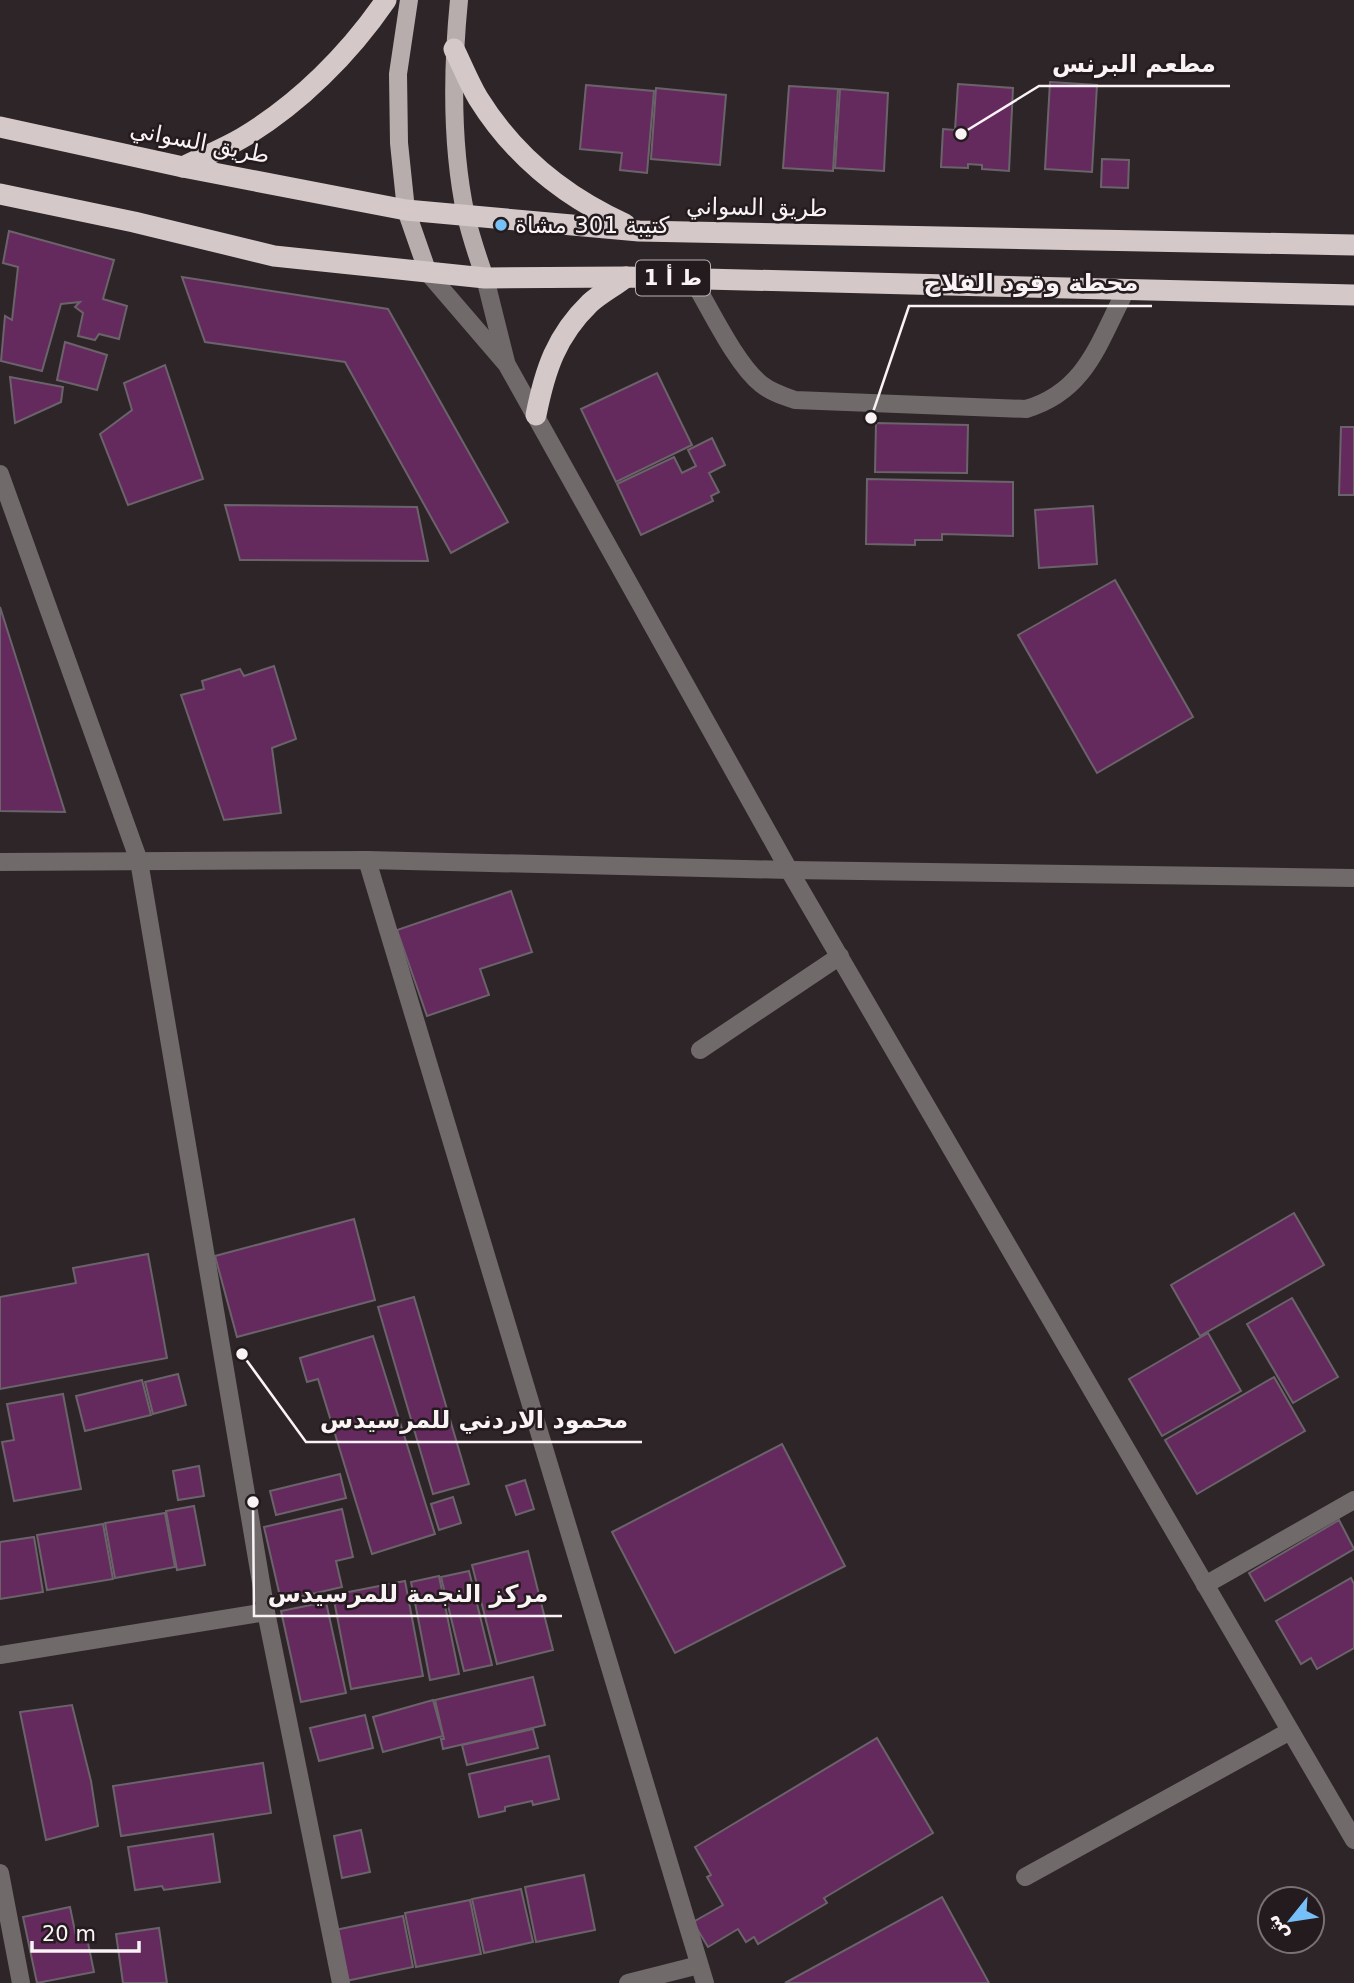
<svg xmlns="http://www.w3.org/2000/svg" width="1354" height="1983" font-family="'DejaVu Sans','Noto Sans Arabic',sans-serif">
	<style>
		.building { fill: #642a5e; stroke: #6b636a; stroke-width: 2 }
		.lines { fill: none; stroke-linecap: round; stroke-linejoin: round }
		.minor { stroke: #706a6a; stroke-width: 18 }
		.major { stroke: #b8adad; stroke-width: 18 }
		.highway { stroke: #d5c8c8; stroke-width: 21 }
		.poi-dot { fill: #77bff7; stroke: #241b1e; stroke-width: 2.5 }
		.labels { text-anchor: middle; stroke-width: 5; stroke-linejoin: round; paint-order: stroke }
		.shield { fill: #241b1e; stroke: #b9b2b4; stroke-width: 2 }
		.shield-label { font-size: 21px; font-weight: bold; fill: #f9f3f5 }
		.street-label { font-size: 23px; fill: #f9f3f5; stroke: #241b1e }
		.poi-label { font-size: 23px; fill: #f9f3f5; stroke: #241b1e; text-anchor: start }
		.leader { fill: none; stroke: #f9f3f5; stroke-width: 2.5 }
		.callout-dot { fill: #f9f3f5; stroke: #241b1e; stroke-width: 2.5 }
		.callout-label { font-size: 24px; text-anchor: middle; font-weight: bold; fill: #f9f3f5; stroke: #241b1e; stroke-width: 5; stroke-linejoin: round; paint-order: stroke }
	</style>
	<rect width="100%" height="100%" fill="#2e2528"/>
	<!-- building -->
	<g class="building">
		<path d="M1050 82 1097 85 1092 172 1045 169Z"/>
		<path d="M958 84 1013 88 1009 171 982 169V165L968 164V168L941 167 943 129 955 130Z"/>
		<path d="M586 85 654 91 647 173 620 170 622 153 580 149Z"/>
		<path d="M789 86 838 89 833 171 783 168Z"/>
		<path d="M656 88 726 95 720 165 651 159Z"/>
		<path d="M840 89 888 93 884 171 835 168Z"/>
		<path d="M1102 159 1129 160 1128 188 1101 187Z"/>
		<path d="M9 231 114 260 103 299 127 306 119 339 99 334 95 340 78 336 83 313 75 307 80 302 61 304 42 371 1 361 5 316 12 320 18 267 3 263Z"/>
		<path d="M182 277 388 309 508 522 451 553 345 362 205 342Z"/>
		<path d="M65 342 107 355 97 390 57 380Z"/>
		<path d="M165 365 203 479 128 505 100 434 132 410 124 383Z"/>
		<path d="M657 373 692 445 616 482 581 409Z"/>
		<path d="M10 377 63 387 61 402 15 423Z"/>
		<path d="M876 423 968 425 967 473 875 472Z"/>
		<path d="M1341 427H1354V495H1339Z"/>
		<path d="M712 438 725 465 709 473 719 492 711 496 713 501 641 535 617 484 674 457 682 473 696 466 688 450Z"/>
		<path d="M867 479 1013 482V536L942 534V540H915V545L866 544Z"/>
		<path d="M225 505 417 507 428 561 240 560Z"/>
		<path d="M1093 506 1097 564 1039 568 1035 510Z"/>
		<path d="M1115 580 1193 717 1097 773 1018 635Z"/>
		<path d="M0 607 65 812 0 811Z"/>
		<path d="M274 666 296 739 272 748 281 813 224 820 181 695 204 689 202 681 240 669 244 676Z"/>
		<path d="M511 891 532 952 480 969 489 995 427 1016 397 930Z"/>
		<path d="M1294 1213 1324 1265 1200 1336 1171 1285Z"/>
		<path d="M354 1219 375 1300 237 1337 215 1256Z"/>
		<path d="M148 1254 167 1358 0 1389V1297L76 1283 73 1268Z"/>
		<path d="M414 1297 469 1484 433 1494 378 1307Z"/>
		<path d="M1292 1298 1338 1377 1293 1403 1247 1324Z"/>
		<path d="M1208 1333 1241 1391 1162 1436 1129 1379Z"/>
		<path d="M373 1336 435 1534 372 1554 318 1379 307 1382 300 1358Z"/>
		<path d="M178 1374 186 1405 153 1414 145 1382Z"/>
		<path d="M1274 1377 1305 1431 1197 1494 1165 1440Z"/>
		<path d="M142 1380 151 1415 85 1431 76 1396Z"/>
		<path d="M63 1394 81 1489 14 1501 2 1442 14 1440 7 1404Z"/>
		<path d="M782 1444 845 1566 675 1653 612 1532Z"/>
		<path d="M199 1466 204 1496 178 1500 173 1471Z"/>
		<path d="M340 1474 346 1498 276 1515 270 1491Z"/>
		<path d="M525 1480 534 1509 516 1515 506 1486Z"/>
		<path d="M453 1497 461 1523 439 1530 431 1504Z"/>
		<path d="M194 1506 205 1565 177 1570 166 1511Z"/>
		<path d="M342 1509 353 1557 336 1561 342 1587 281 1601 264 1527Z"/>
		<path d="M165 1513 175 1567 115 1578 105 1523Z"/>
		<path d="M1339 1520 1354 1549 1265 1601 1249 1573Z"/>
		<path d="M103 1524 113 1579 47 1590 37 1535Z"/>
		<path d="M34 1537 43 1592 0 1599V1542Z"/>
		<path d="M528 1551 553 1650 497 1664 472 1565Z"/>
		<path d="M469 1571 492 1665 464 1671 441 1577Z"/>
		<path d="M439 1576 459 1674 430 1680 411 1582Z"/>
		<path d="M1351 1578 1354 1584V1648L1317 1669 1311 1658 1301 1664 1276 1621Z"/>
		<path d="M405 1581 423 1676 351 1689 333 1595Z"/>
		<path d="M326 1602 346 1693 301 1702 281 1611Z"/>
		<path d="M533 1677 545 1725 443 1749 441 1739H444L435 1700Z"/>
		<path d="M433 1700 443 1736 383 1752 373 1717Z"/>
		<path d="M72 1705 91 1781 98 1826 46 1840 20 1712Z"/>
		<path d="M365 1715 373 1748 319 1761 310 1728Z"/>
		<path d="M533 1729 538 1748 467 1765 462 1745Z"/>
		<path d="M877 1738 933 1833 824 1898 827 1903 758 1944 754 1937 746 1942 738 1929 708 1947 693 1922 723 1905 707 1877 711 1875 695 1847Z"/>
		<path d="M549 1756 559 1799 533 1805 532 1801 505 1807V1811L479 1817 469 1774Z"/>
		<path d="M263 1763 271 1813 121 1836 113 1786Z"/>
		<path d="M361 1830 370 1872 342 1878 334 1836Z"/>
		<path d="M213 1834 220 1882 164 1890 162 1886 135 1890 128 1847Z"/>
		<path d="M584 1875 595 1930 536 1942 525 1887Z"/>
		<path d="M521 1889 533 1942 484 1953 472 1899Z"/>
		<path d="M942 1897 989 1983H785Z"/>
		<path d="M470 1900 481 1954 416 1967 405 1913Z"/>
		<path d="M70 1907 77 1941 87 1938 94 1972 37 1983 23 1917Z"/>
		<path d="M403 1916 413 1967 346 1981 335 1930Z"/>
		<path d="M159 1928 167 1983H123L116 1934Z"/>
	</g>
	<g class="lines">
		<!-- minor -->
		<g class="minor">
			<path d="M428 273 507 365 789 870 1354 1840"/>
			<path d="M485 278 506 362"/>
			<path d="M692 279C710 308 735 363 761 384 771 392 783 396 795 400L1026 409C1087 391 1099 341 1126 290"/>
			<path d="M0 474 139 861 266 1612 341 1983"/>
			<path d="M367 860 705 1983"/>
			<path d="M0 862 367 860 789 870 1354 878"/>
			<path d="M700 1050 840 956"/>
			<path d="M1205 1585 1354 1500"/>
			<path d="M0 1655 266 1612"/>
			<path d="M0 1873 21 1983"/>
			<path d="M1025 1877 1290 1731"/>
			<path d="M628 1983 699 1965"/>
		</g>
		<!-- major -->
		<g class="major">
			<path d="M409 0 398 74 399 143 406 210 428 273"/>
			<path d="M459 0C452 71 451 146 466 216 471 237 478 258 485 278"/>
		</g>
		<!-- highway -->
		<g class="highway">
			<path d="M454 49C462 65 469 83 478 98 514 156 563 196 625 224"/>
			<path d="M0 127 183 167 406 210 639 231 1354 245"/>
			<path d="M183 167C203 157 223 149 242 138 299 104 349 54 386 0"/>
			<path d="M0 194 134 222 274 256 485 278 626 277 1354 295"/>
			<path d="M536 415C545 370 556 336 590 303 601 293 615 286 626 277"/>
		</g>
	</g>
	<!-- markers -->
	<circle class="poi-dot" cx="501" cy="225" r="7"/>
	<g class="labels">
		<!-- shield labels -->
		<rect class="shield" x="636" y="260.5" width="74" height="35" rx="5"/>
		<g class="shield-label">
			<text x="673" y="285">ط أ 1</text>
		</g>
		<!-- street labels -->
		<g class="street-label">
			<text transform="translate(200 142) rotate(11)" y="8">طريق السواني</text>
			<text transform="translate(757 207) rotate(1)" y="8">طريق السواني</text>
		</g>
		<!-- poi labels -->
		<g class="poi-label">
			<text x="515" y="233">كتيبة 301 مشاة</text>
		</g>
	</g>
	<!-- callouts -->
	<path class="leader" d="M961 134L1039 86H1230M871 418L909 306H1152M242 1354L306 1442H642M253 1502L254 1616H562"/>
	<g class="callout-dot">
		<circle cx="961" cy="134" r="7"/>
		<circle cx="871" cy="418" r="7"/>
		<circle cx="242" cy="1354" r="7"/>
		<circle cx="253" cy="1502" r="7"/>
	</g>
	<g class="callout-label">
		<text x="1134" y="72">مطعم البرنس</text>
		<text x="1031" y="291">محطة وقود الفلاح</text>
		<text x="474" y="1428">محمود الاردني للمرسيدس</text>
		<text x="408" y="1602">مركز النجمة للمرسيدس</text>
	</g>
	<!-- north arrow -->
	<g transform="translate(1291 1920) rotate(240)"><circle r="33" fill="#241b1e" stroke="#797174" stroke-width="2"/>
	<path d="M0-5L12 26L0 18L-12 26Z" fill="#77bff7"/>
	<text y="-10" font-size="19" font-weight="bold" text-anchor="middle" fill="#f9f3f5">ش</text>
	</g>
	<!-- scale -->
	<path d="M32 1941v10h107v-10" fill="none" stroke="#f9f3f5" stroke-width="3.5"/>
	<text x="42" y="1941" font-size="21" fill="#f9f3f5" stroke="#241b1e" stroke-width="5" paint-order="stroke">20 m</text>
</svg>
